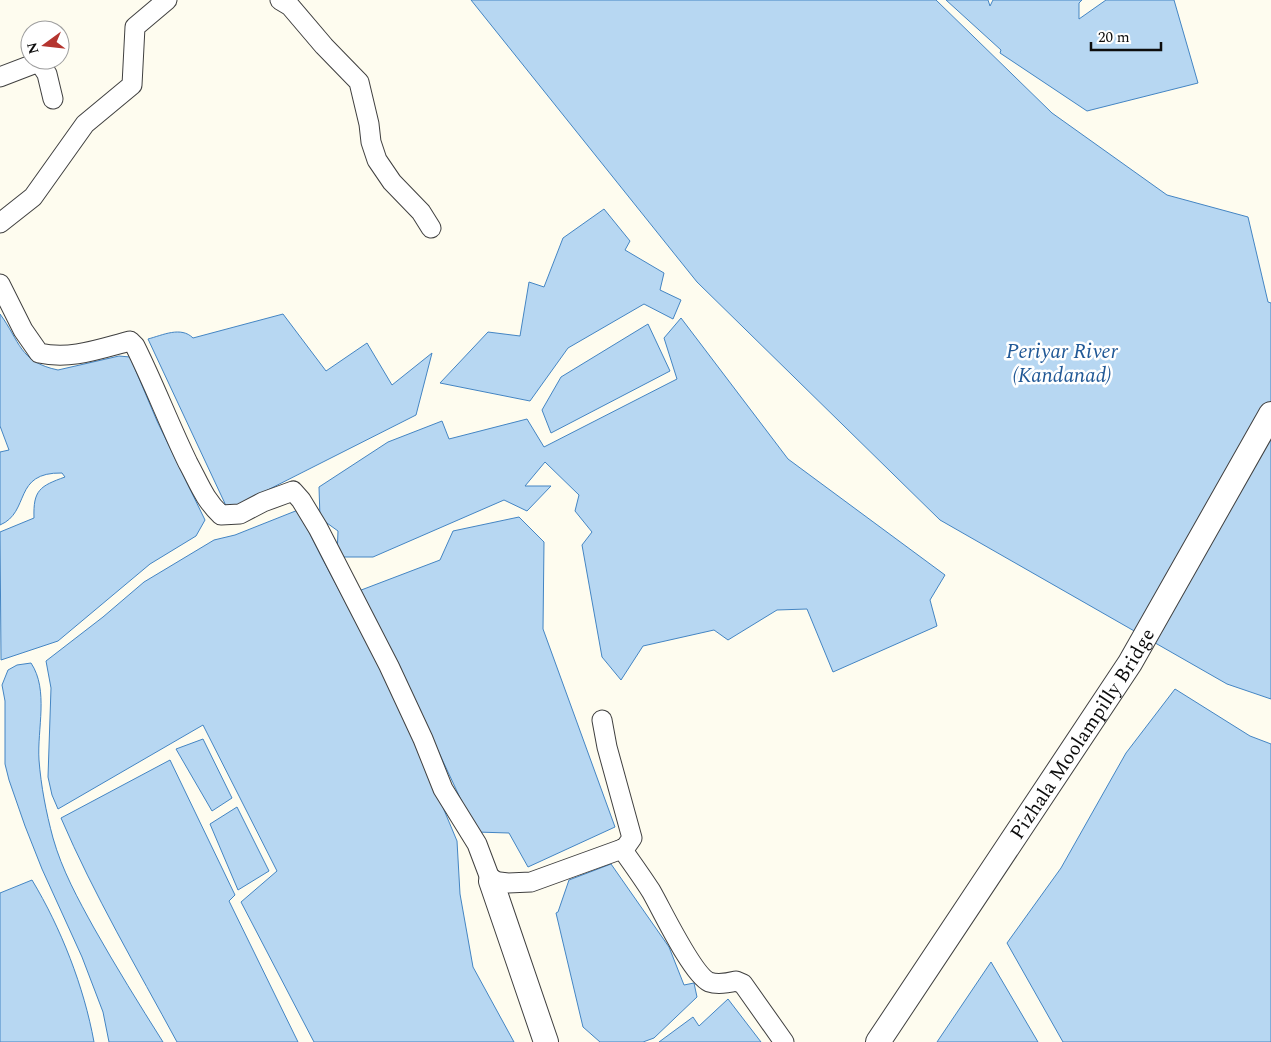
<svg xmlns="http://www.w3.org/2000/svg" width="1271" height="1042" font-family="Spectral,serif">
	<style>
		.water { fill: #b7d7f2; stroke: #4485c3 }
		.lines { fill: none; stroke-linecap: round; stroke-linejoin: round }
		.minor-casing { stroke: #404040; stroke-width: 21 }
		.tertiary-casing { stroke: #404040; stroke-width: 26 }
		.minor { stroke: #fff; stroke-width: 19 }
		.tertiary { stroke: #fff; stroke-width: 24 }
		.labels { text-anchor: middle; stroke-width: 5; stroke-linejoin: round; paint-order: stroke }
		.street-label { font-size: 20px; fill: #0d0d0d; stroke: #fff }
		.water-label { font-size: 21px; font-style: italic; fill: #205896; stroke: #fff }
	</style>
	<rect width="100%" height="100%" fill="#fefcef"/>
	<!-- water -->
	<g class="water">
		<path d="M471 0H936L1052 113 1167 195 1248 217 1268 302 1271 303V699L1227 684 940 520 697 282Z"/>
		<path d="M946 0H988L990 6 993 0H1082L1079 3V19L1106 0H1174L1198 83 1087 111 1000 53 1001 50Z"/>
		<path d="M604 209 630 241 625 250 664 273 660 290 681 300 673 319 644 304 568 348 530 401 440 383 488 332 520 336 529 282 544 287 563 238Z"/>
		<path d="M0 314C20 341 19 362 58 370L119 356 130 357 157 421 205 520 196 536 150 564 58 641 1 660 0 532 34 518C33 490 40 486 65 477L62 473C12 472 31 512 0 525V452L9 450 0 426Z"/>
		<path d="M283 314 326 371 367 343 392 385 432 353 416 415 228 510 148 339C163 335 181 326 193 338Z"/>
		<path d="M681 318 788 459 945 575 930 600 937 626 833 672 807 609 777 610 728 640 714 630 643 646 621 680 602 657 582 545 592 532 575 511 579 495 545 462 525 486H551L527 511 504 500 373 557H337L338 531 320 518 319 487 388 442 442 421 449 439 527 419 544 447 677 379 664 338Z"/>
		<path d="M648 324 670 371 551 433 542 410 561 377Z"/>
		<path d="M298 510 322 558 401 707 457 841 460 894 473 967 514 1042H314L241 902 277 871 203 725 58 809 52 795 48 777 51 688 46 661 103 617 144 582 214 540 235 535Z"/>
		<path d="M519 517 544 542 543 629 615 827 528 867 509 833 476 832 434 742 356 592 440 560 453 531Z"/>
		<path d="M31 663C49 690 37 729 39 760 41 786 46 812 53 838 62 870 78 899 94 928 116 967 139 1004 163 1042H109L103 1012 82 957 42 869 25 826 9 780 5 764V701L2 685 8 670 17 665Z"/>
		<path d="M1175 689 1250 736 1271 744V1042H1063L1007 943 1061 868 1126 753Z"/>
		<path d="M203 739 232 798 212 811 176 749Z"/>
		<path d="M170 760 235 895 229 901 298 1042H177C137 968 94 895 61 818Z"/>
		<path d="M237 807 269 871 238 890 210 824Z"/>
		<path d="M611 864 669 947 684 985 694 983 697 997 654 1038 643 1042H600L583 1027 556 913 558 912 569 880Z"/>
		<path d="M32 880C61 928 84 987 94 1042H0V893Z"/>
		<path d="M991 962 1038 1042H937Z"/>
		<path d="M728 999 761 1042H659L693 1017 699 1026Z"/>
	</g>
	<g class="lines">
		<defs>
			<g id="minor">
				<path d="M280 0 290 6 324 46 359 82 369 124 371 142 377 160 392 182 421 212 431 228"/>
				<path d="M0 77 39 62 47 74 53 99"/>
				<path d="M0 223 33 197 85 124 132 85 135 27 167 0"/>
				<path d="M0 284 23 330 39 353C71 360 99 349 130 341L135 346C154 384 169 424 188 463 199 483 204 499 221 515L240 514 263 502 293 491 301 500 318 528 389 666 423 739 443 789 477 844 491 881 508 883 531 882 622 849 625 848 632 838 607 747 602 720"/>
				<path d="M622 849C632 863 642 877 651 891 662 910 692 974 709 982 718 985 728 983 736 981L743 984 784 1042"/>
			</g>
			<g id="tertiary">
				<path d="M491 881 546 1042"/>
				<path id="s1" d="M878 1042 1130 663 1271 414"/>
			</g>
		</defs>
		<!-- minor casing -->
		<use href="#minor" class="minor-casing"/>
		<!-- tertiary casing -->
		<use href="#tertiary" class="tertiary-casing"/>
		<!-- minor -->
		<use href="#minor" class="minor"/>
		<!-- tertiary -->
		<use href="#tertiary" class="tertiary"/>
	</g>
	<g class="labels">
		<!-- street labels -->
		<g class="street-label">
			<text dy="7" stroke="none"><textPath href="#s1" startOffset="370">Pizhala Moolampilly Bridge</textPath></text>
		</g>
		<!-- water labels -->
		<g class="water-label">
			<text x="1062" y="358">Periyar River<tspan x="1062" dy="24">(Kandanad)</tspan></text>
		</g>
	</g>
	<!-- north arrow -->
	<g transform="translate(45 45) rotate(255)"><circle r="24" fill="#ffffff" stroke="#9e9e9e"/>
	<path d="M0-4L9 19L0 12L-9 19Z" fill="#b4352f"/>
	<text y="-8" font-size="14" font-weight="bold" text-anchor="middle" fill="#0d0d0d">N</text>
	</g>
	<!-- scale -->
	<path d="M1091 42v8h70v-8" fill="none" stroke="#0d0d0d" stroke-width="2.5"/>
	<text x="1098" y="42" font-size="15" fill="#0d0d0d" stroke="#ffffff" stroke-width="4" paint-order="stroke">20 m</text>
</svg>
